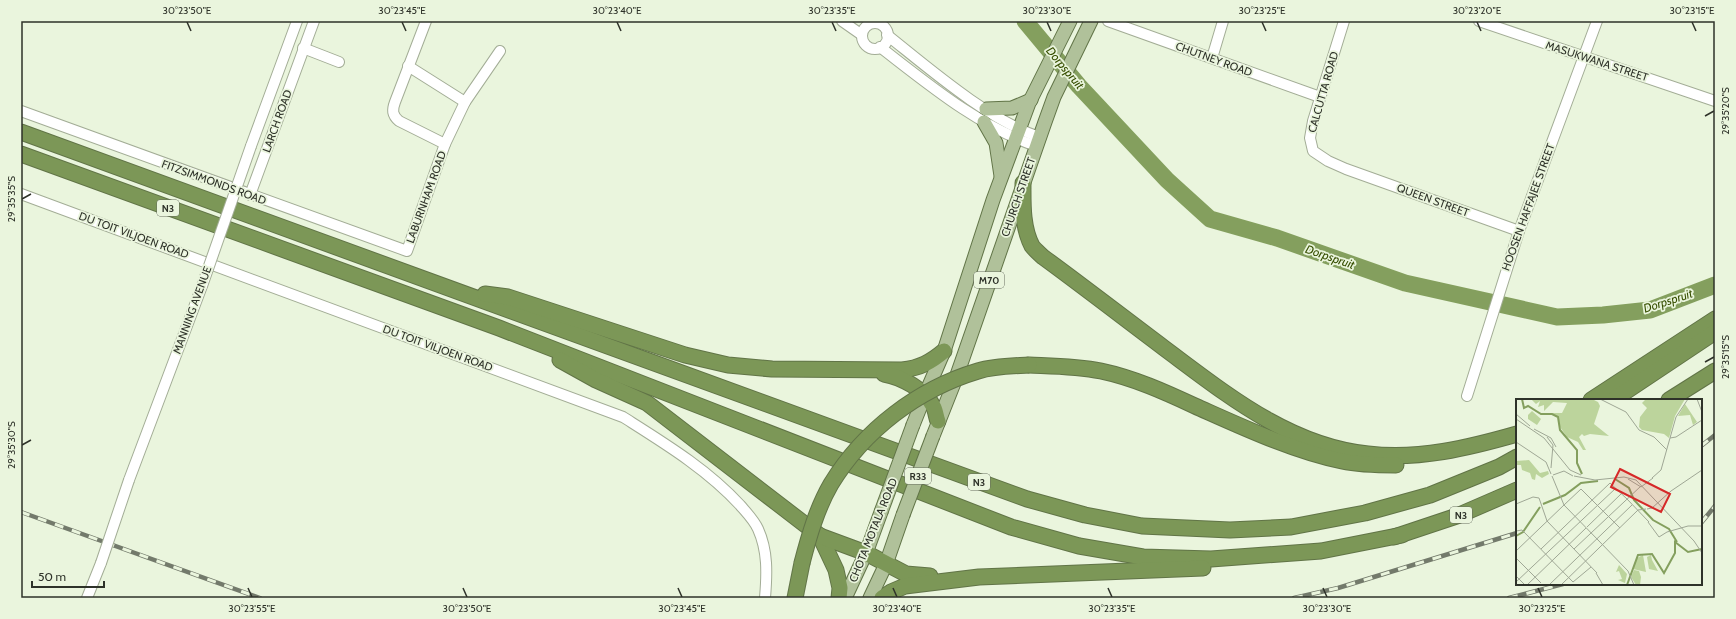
<svg xmlns="http://www.w3.org/2000/svg" width="1736" height="619" font-family="Cabin,sans-serif">
	<style>
		.lines { fill: none; stroke-linecap: round; stroke-linejoin: round }
		.river { stroke: #849f5e; stroke-width: 17 }
		.minor-casing { stroke: #a3ad96; stroke-width: 12 }
		.major-casing { stroke: #617447; stroke-width: 15 }
		.highway-casing { stroke: #617447; stroke-width: 17 }
		.minor { stroke: #fff; stroke-width: 10 }
		.major { stroke: #b0c19a; stroke-width: 13 }
		.highway { stroke: #7c9757; stroke-width: 15 }
		.rail-casing { stroke: #737a6b; stroke-width: 4.5 }
		.rail { stroke: #eaf5dd; stroke-width: 3; stroke-dasharray: 9; stroke-linecap: butt }
		.minor-bridge-casing { stroke: #a3ad96; stroke-width: 12; stroke-linecap: butt }
		.major-bridge-casing { stroke: #617447; stroke-width: 15; stroke-linecap: butt }
		.highway-bridge-casing { stroke: #617447; stroke-width: 17; stroke-linecap: butt }
		.minor-bridge { stroke: #fff; stroke-width: 10 }
		.major-bridge { stroke: #b0c19a; stroke-width: 13 }
		.highway-bridge { stroke: #7c9757; stroke-width: 15 }
		.ticks { fill: none; stroke: #2e3229; stroke-width: 1.5 }
		.labels { text-anchor: middle; stroke-width: 3.5; stroke-linejoin: round; paint-order: stroke }
		.shield { fill: #eaf5dd; stroke: #666c5f; stroke-width: 1 }
		.shield-label { font-size: 10px; font-weight: bold; fill: #2e3229 }
		.street-label { font-size: 11px; fill: #2e3229; stroke: #eaf5dd }
		.water-label { font-size: 12px; font-style: italic; fill: #364e01; stroke: #eaf5dd }
		.inset-river { fill: none; stroke: #849f5e; stroke-width: 2 }
		.inset-road { fill: none; stroke: #9fa795; stroke-width: 1 }
		.view { fill: #d62828; fill-opacity: 0.15; stroke: #d62828; stroke-width: 2 }
		.inset-edge { fill: none; stroke: #2e3229; stroke-width: 2 }
		.neatline { fill: none; stroke: #2e3229; stroke-width: 1.5 }
		.ticks-label { font-size: 10px; text-anchor: middle; fill: #2e3229 }
	</style>
	<rect width="100%" height="100%" fill="#eaf5dd"/>
	<g class="lines">
		<!-- river -->
		<path class="river" d="M1025 21 1079 86 1167 180 1210 219 1277 238 1405 283 1557 317 1603 315 1650 310 1715 285"/>
		<defs>
			<g id="minor">
				<path d="M426 21 395 102C392 110 392 115 399 121L445 144"/>
				<path d="M842 21 862 35"/>
				<path d="M1108 21 1320 97"/>
				<path d="M1344 21 1313 121 1310 138 1313 151 1328 161 1346 169 1519 231"/>
				<path d="M1479 21 1715 101"/>
				<circle cx="875" cy="36" r="13"/>
				<path d="M887 35C931 70 987 119 1039 137"/>
				<path d="M880 47C928 84 978 126 1036 146"/>
				<path d="M303 48 339 62"/>
				<path d="M1212 58 1223 21"/>
				<path d="M408 66 465 102"/>
				<path d="M21 111 407 251 445 144 465 102 500 51"/>
				<path d="M251 146 297 21"/>
				<path d="M21 194 623 417C664 443 707 469 740 505 746 512 754 520 758 529 768 551 767 574 765 598"/>
				<path d="M250 195 314 21"/>
				<path d="M1467 396 1519 231 1597 21"/>
				<path d="M129 480 202 286"/>
				<path d="M87 598 101 563"/>
			</g>
			<g id="major">
				<path d="M986 109 1012 108 1031 100"/>
				<path d="M984 122 996 143 1001 176"/>
				<path d="M913 425 925 395 944 351 993 200 1029 103 1070 21"/>
				<path d="M933 436 956 378 1045 122 1054 97 1091 21"/>
				<path d="M845 598 866 553 881 512"/>
				<path d="M870 598 886 564 903 515"/>
			</g>
			<g id="highway">
				<path d="M21 132 1027 499 1085 515 1142 526 1230 530 1291 527 1365 513 1430 495 1499 467 1517 457"/>
				<path d="M21 154 499 328 1011 527 1079 546 1143 557 1211 559 1321 551 1402 535"/>
				<path d="M1023 183C1023 203 1022 227 1032 246 1035 250 1040 254 1043 257 1084 287 1124 318 1164 348 1226 394 1289 446 1368 454 1419 460 1468 448 1517 434"/>
				<path d="M485 294 508 297 685 355 728 365 772 369 902 370C920 368 931 362 944 351"/>
				<path d="M560 360 596 380 647 403 820 536 836 570 840 588 839 598"/>
				<path d="M1029 365C1053 366 1077 366 1101 371 1134 378 1165 392 1195 406 1240 426 1293 451 1342 461 1360 465 1378 465 1396 465"/>
				<path d="M884 374C902 377 925 390 933 406 936 410 936 417 938 421"/>
				<path d="M1591 400 1715 319"/>
				<path d="M1613 400 1715 332"/>
				<path d="M1669 400 1715 371"/>
				<path d="M820 536 866 553 906 574 930 576"/>
				<path d="M1394 537 1457 516 1517 490"/>
				<path d="M795 598 802 563"/>
				<path d="M882 598 891 592 905 586 979 577 1203 568"/>
			</g>
		</defs>
		<!-- minor casing -->
		<use href="#minor" class="minor-casing"/>
		<!-- major casing -->
		<use href="#major" class="major-casing"/>
		<!-- highway casing -->
		<use href="#highway" class="highway-casing"/>
		<!-- minor -->
		<use href="#minor" class="minor"/>
		<!-- major -->
		<use href="#major" class="major"/>
		<!-- highway -->
		<use href="#highway" class="highway"/>
		<defs>
			<g id="rail">
				<path d="M1701 446 1715 435"/>
				<path d="M21 512 260 598"/>
				<path d="M1701 523 1715 506"/>
				<path d="M1294 598 1338 588 1517 533"/>
				<path d="M1509 598 1563 584"/>
			</g>
		</defs>
		<!-- rail casing -->
		<use href="#rail" class="rail-casing"/>
		<!-- rail -->
		<use href="#rail" class="rail"/>
		<defs>
			<g id="minor-bridge">
				<path d="M202 286 251 146"/>
				<path d="M101 563 129 480"/>
			</g>
			<g id="major-bridge">
				<path d="M881 512 913 425"/>
				<path d="M903 515 933 436"/>
			</g>
			<path id="highway-bridge" d="M802 563C809 536 817 508 831 484 864 430 918 389 978 371 994 366 1012 366 1029 365"/>
		</defs>
		<!-- minor-bridge casing -->
		<use href="#minor-bridge" class="minor-bridge-casing"/>
		<!-- major-bridge casing -->
		<use href="#major-bridge" class="major-bridge-casing"/>
		<!-- highway-bridge casing -->
		<use href="#highway-bridge" class="highway-bridge-casing"/>
		<!-- minor-bridge -->
		<use href="#minor-bridge" class="minor-bridge"/>
		<!-- major-bridge -->
		<use href="#major-bridge" class="major-bridge"/>
		<!-- highway-bridge -->
		<use href="#highway-bridge" class="highway-bridge"/>
	</g>
	<!-- ticks -->
	<path class="ticks" d="M187 22 191 31M402 22 406 31M617 22 621 31M832 22 836 31M1047 22 1051 31M1262 22 1266 31M1477 22 1481 31M1692 22 1696 31M1705 116 1714 111M22 199 31 194M1705 362 1714 357M22 445 31 440M248 588 252 597M463 588 467 597M678 588 682 597M893 588 897 597M1108 588 1112 597M1323 588 1327 597M1538 588 1542 597"/>
	<g class="labels">
		<!-- shield labels -->
		<g class="shield">
			<rect x="157" y="200" width="22" height="16" rx="3"/>
			<rect x="974" y="272" width="30" height="16" rx="3"/>
			<rect x="905" y="468" width="26" height="16" rx="3"/>
			<rect x="968" y="474" width="22" height="16" rx="3"/>
			<rect x="1450" y="507" width="22" height="16" rx="3"/>
		</g>
		<g class="shield-label">
			<text x="168" y="212">N3</text>
			<text x="989" y="284">M70</text>
			<text x="918" y="480">R33</text>
			<text x="979" y="486">N3</text>
			<text x="1461" y="519">N3</text>
		</g>
		<!-- street labels -->
		<g class="street-label">
			<text transform="translate(1214 59) rotate(20)" y="4">CHUTNEY ROAD</text>
			<text transform="translate(1597 61) rotate(18)" y="4">MASUKWANA STREET</text>
			<text transform="translate(1323 92) rotate(-74)" y="4">CALCUTTA ROAD</text>
			<text transform="translate(277 121) rotate(-70)" y="4">LARCH ROAD</text>
			<text transform="translate(214 182) rotate(20)" y="4">FITZSIMMONDS ROAD</text>
			<text transform="translate(426 197) rotate(-70)" y="4">LABURNHAM ROAD</text>
			<text transform="translate(1018 197) rotate(-71)" y="4">CHURCH STREET</text>
			<text transform="translate(1433 200) rotate(20)" y="4">QUEEN STREET</text>
			<text transform="translate(1528 207) rotate(-70)" y="4">HOOSEN HAFFAJEE STREET</text>
			<text transform="translate(134 235) rotate(20)" y="4">DU TOIT VILJOEN ROAD</text>
			<text transform="translate(192 310) rotate(-70)" y="4">MANNING AVENUE</text>
			<text transform="translate(438 348) rotate(20)" y="4">DU TOIT VILJOEN ROAD</text>
			<text transform="translate(873 530) rotate(-68)" y="4">CHOTA MOTALA ROAD</text>
		</g>
		<!-- water labels -->
		<g class="water-label">
			<text transform="translate(1065 68) rotate(50)" y="4">Dorpspruit</text>
			<text transform="translate(1330 257) rotate(19)" y="4">Dorpspruit</text>
			<text transform="translate(1668 301) rotate(-18)" y="4">Dorpspruit</text>
		</g>
	</g>
	<!-- overview -->
	<g transform="translate(1516 399)">
		<rect width="186" height="186" fill="#eaf5dd"/>
		<path d="M15 0H76L82 3 84 7 78 25 93 37 74 35 68 37 66 35 63 38 70 51H67L62 43 51 38 44 28 42 18 35 14H46L51 4 37 3 28 12V6L22 8 24 2 20 5ZM130 0H169L159 17 153 39 148 35 126 31 123 28 124 18 131 9 126 4ZM169 5 181 23 177 26 174 16 162 17ZM16 12 25 20 21 26 12 20V16ZM13 61 24 74 32 72 33 75 26 79 20 75 19 81 16 80 14 74 6 71 5 66H0V62ZM127 156 130 173 117 170 121 159ZM135 156 136 161 142 172 133 170 131 158ZM103 166 111 175 109 184 102 181 106 180 103 172 100 173ZM118 171 123 172 125 178 124 186H120L115 178Z" fill="#bcd49c"/>
		<path class="inset-river" d="M6 0 8 9 12 7 25 15H36L42 18 44 31 61 51V64L66 75M99 80 113 89 118 101 137 121 153 130 161 143M27 105 49 96 65 84 82 82M0 137 7 133 24 108M111 186 122 156 136 155 148 174 159 154V143L172 153 186 150"/>
		<path class="inset-road" d="M84 0 110 13 123 31 138 38 151 51M181 0 186 13M0 15 14 27M0 20 28 39 54 71 65 76M18 30 35 39 40 48M31 38 37 46 35 69M154 39 160 18 172 0M0 43 30 63 35 75M37 76 48 72 57 77M36 77 48 106M58 77 79 81 108 78 120 81 178 142 186 154M136 79 145 71 154 39 160 38 186 21M112 80 125 88 137 79M111 100 133 123M0 105 17 98 23 99 31 122 81 174M48 106 65 90 104 129M131 110 136 109 155 92 186 71M132 123 143 138 151 133 172 127H186M71 128 106 94M0 132 6 131 57 183 75 168M82 141 112 172 118 186M25 150 94 84 111 100M58 150 125 87M0 152 48 106 83 142M0 159 25 184M80 174 87 186M0 177 9 186M0 183 100 89M11 186 70 129M33 186 116 106M45 186 122 111 130 110"/>
		<path class="view" d="M104 70 154 95 145 113 95 88Z"/>
		<rect width="186" height="186" class="inset-edge"/>
	</g>
	<!-- border -->
	<rect width="1736" height="619" fill="none" stroke="#eaf5dd" stroke-width="44"/>
	<!-- scale -->
	<path d="M32 581v6h72v-6" fill="none" stroke="#2e3229" stroke-width="2"/>
	<text x="38" y="581" font-size="12" fill="#2e3229" stroke="#eaf5dd" stroke-width="3" paint-order="stroke">50 m</text>
	<rect x="22" y="22" width="1692" height="575" class="neatline"/>
	<g class="ticks-label">
		<text x="187" y="14">30°23'50"E</text>
		<text x="402" y="14">30°23'45"E</text>
		<text x="617" y="14">30°23'40"E</text>
		<text x="832" y="14">30°23'35"E</text>
		<text x="1047" y="14">30°23'30"E</text>
		<text x="1262" y="14">30°23'25"E</text>
		<text x="1477" y="14">30°23'20"E</text>
		<text x="1692" y="14">30°23'15"E</text>
		<text transform="translate(1725 111) rotate(-90)" y="4">29°35'20"S</text>
		<text transform="translate(11 199) rotate(-90)" y="4">29°35'35"S</text>
		<text transform="translate(1725 357) rotate(-90)" y="4">29°35'15"S</text>
		<text transform="translate(11 445) rotate(-90)" y="4">29°35'30"S</text>
		<text x="252" y="612">30°23'55"E</text>
		<text x="467" y="612">30°23'50"E</text>
		<text x="682" y="612">30°23'45"E</text>
		<text x="897" y="612">30°23'40"E</text>
		<text x="1112" y="612">30°23'35"E</text>
		<text x="1327" y="612">30°23'30"E</text>
		<text x="1542" y="612">30°23'25"E</text>
	</g>
</svg>
